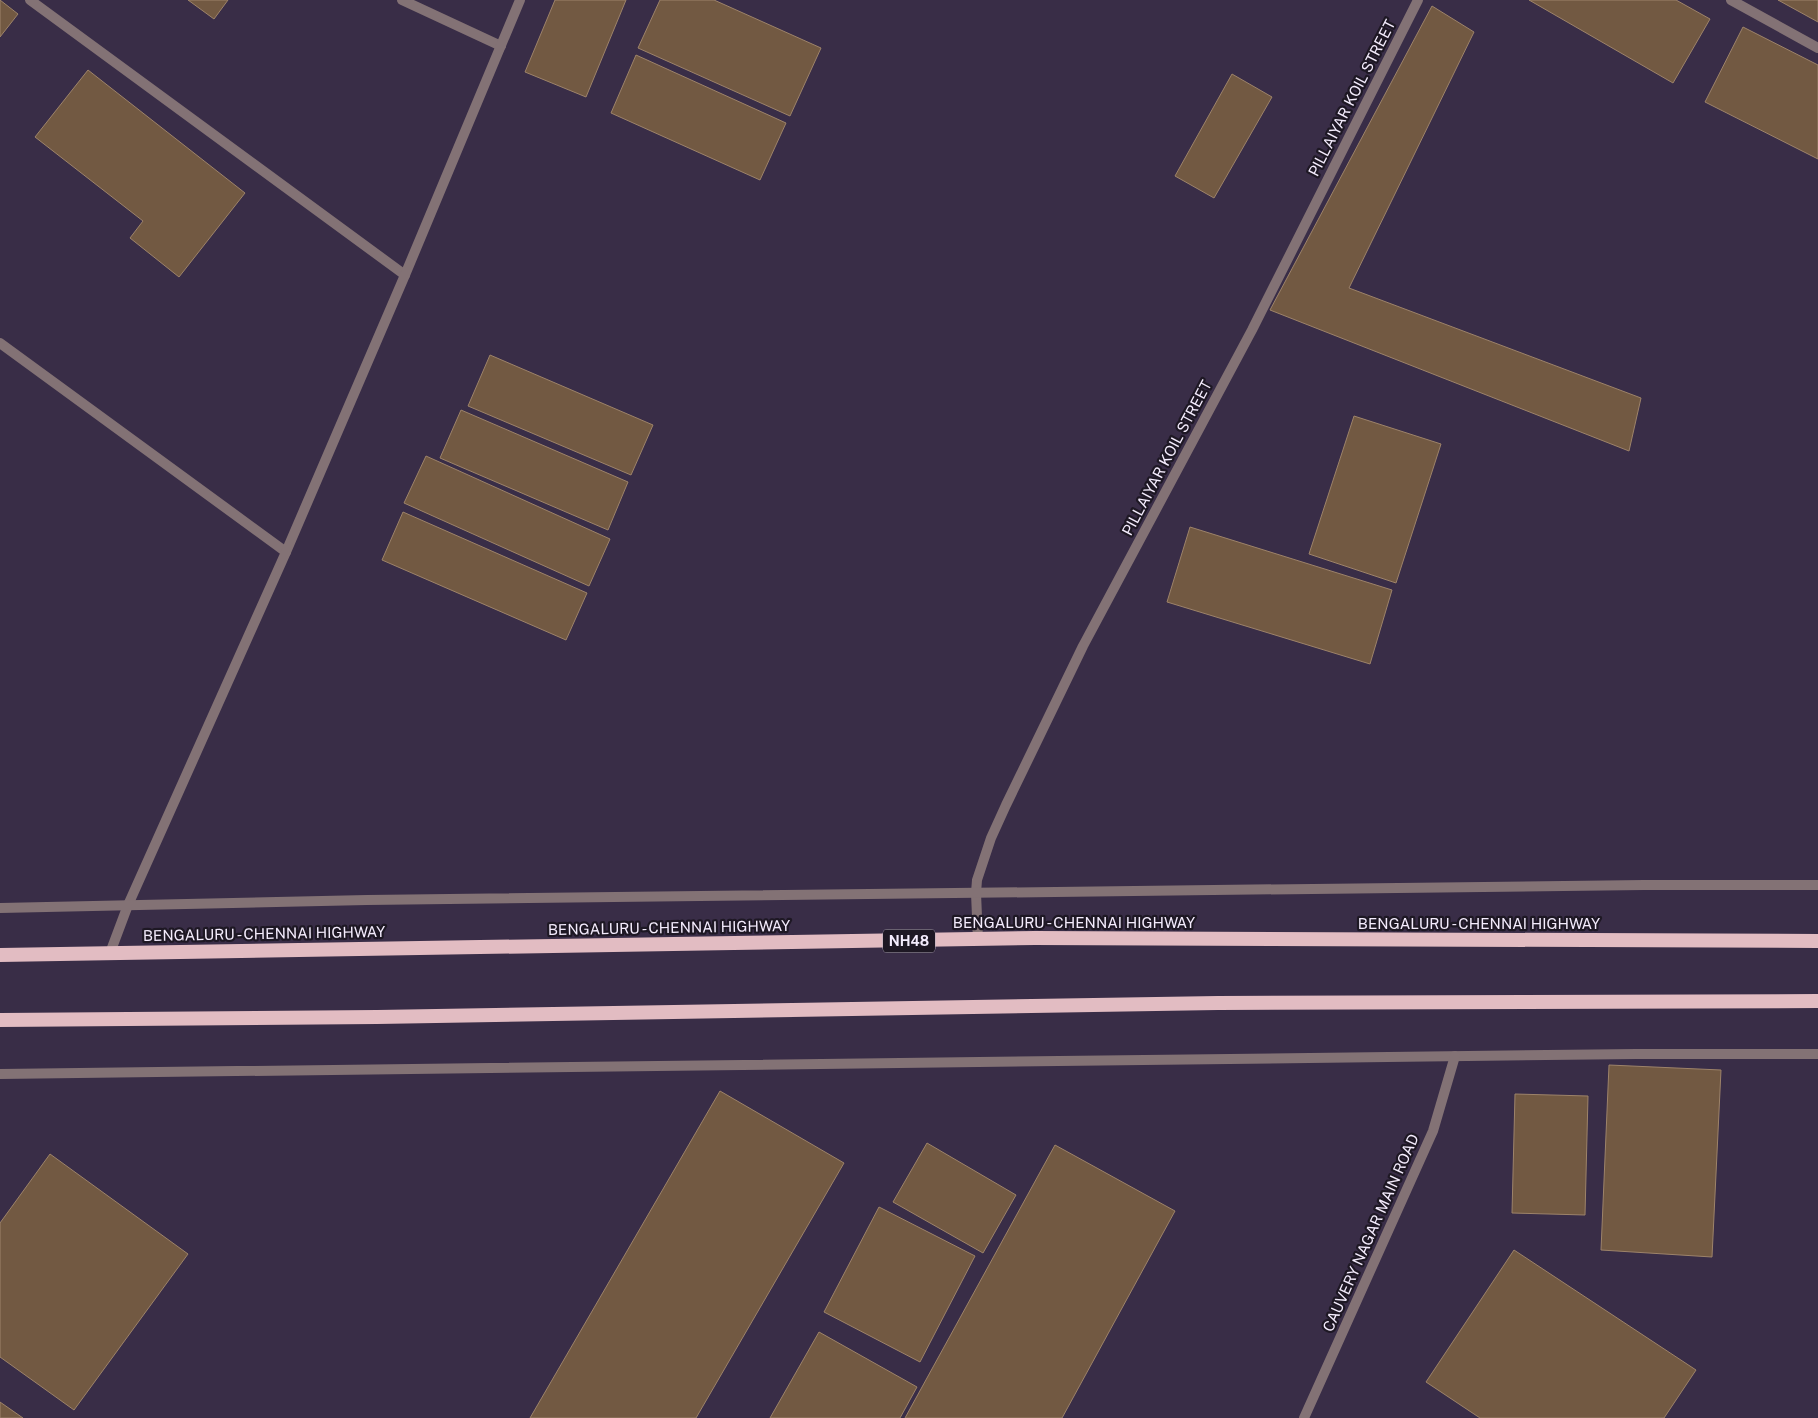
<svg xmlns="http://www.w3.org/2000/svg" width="1818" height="1418" font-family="'Public Sans',sans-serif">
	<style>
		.building { fill: #725942; stroke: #9d836a }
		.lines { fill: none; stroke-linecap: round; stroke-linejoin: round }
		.service { stroke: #837275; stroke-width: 10 }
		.minor { stroke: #837275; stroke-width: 10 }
		.tertiary { stroke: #837275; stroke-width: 10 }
		.trunk { stroke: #e2bcc2; stroke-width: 14 }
		.labels { text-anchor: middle; stroke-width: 4.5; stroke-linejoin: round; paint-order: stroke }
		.shield { fill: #1e1824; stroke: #b4acbc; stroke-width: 1 }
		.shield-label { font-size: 14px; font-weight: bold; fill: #f4ecfd }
		.street-label { font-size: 15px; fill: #f4ecfd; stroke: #1e1824 }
	</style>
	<rect width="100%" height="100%" fill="#392d47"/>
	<!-- building -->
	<g class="building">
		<path d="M0 0 18 14 0 37Z"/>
		<path d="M188 0H228L214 19Z"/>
		<path d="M555 0H626L586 97 525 72Z"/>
		<path d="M660 0H714L821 48 790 116 638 48Z"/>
		<path d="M1529 0H1676L1710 19 1673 83Z"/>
		<path d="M1778 0H1818V22Z"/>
		<path d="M1432 6 1474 32 1349 288 1641 398 1629 451 1270 310Z"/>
		<path d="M1743 27 1818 65V159L1705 102Z"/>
		<path d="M636 55 786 123 760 180 611 113Z"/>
		<path d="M88 70 245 193 179 277 130 238 143 221 35 137Z"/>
		<path d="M1232 74 1272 97 1214 198 1175 176Z"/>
		<path d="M490 355 653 425 631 475 468 406Z"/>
		<path d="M461 410 628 482 608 530 440 458Z"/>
		<path d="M1354 416 1441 444 1396 583 1309 554Z"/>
		<path d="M426 456 610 539 589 586 404 503Z"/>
		<path d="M403 512 587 593 566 640 382 560Z"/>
		<path d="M1190 527 1392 590 1370 664 1167 602Z"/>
		<path d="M1609 1065 1721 1070 1712 1257 1601 1250Z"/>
		<path d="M720 1091 844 1163 696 1418H530Z"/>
		<path d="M1515 1094 1588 1096 1585 1215 1512 1213Z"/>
		<path d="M927 1143 1016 1195 983 1253 893 1202Z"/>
		<path d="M1055 1145 1175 1211 1062 1418H905Z"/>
		<path d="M50 1154 188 1254 74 1410 0 1357V1223Z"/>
		<path d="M879 1207 975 1256 920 1362 824 1312Z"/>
		<path d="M1514 1250 1696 1370 1664 1418H1480L1426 1382Z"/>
		<path d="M819 1332 917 1387 900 1418H770Z"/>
		<path d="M0 1402 23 1418H0Z"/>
	</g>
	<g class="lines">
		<!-- service -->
		<g class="service">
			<path d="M30 0 405 275"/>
			<path d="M402 0 501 46"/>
			<path d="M1731 0 1818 48"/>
			<path d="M0 343 286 552"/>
		</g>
		<!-- minor -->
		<g class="minor">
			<path d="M978 940 976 893 977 880 991 838 1006 805 1083 646 1252 330 1418 0"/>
			<path d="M110 953 128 905 286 552 405 275 520 0"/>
		</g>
		<!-- tertiary -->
		<g class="tertiary">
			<path d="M0 908 367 900 1644 885H1818"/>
			<path d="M0 1074 1636 1054H1818"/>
			<path d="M1304 1418 1433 1131 1455 1056"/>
		</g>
		<!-- trunk -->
		<g class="trunk">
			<path d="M0 955 1035 938 1818 941"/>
			<path d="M0 1020 377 1017 1218 1003 1818 1001"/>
		</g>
	</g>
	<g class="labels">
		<!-- shield labels -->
		<rect class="shield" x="883" y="929.5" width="52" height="23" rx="4"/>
		<g class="shield-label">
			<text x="909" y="946">NH48</text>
		</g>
		<!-- street labels -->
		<g class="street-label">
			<text transform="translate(1352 98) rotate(-63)" y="5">PILLAIYAR KOIL STREET</text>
			<text transform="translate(1167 458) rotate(-62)" y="5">PILLAIYAR KOIL STREET</text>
			<text x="1074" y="928">BENGALURU - CHENNAI HIGHWAY</text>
			<text x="1479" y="929">BENGALURU - CHENNAI HIGHWAY</text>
			<text transform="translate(669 928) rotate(-1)" y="5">BENGALURU - CHENNAI HIGHWAY</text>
			<text transform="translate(264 934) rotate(-1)" y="5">BENGALURU - CHENNAI HIGHWAY</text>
			<text transform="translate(1371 1233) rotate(-66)" y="5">CAUVERY NAGAR MAIN ROAD</text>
		</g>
	</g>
</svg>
